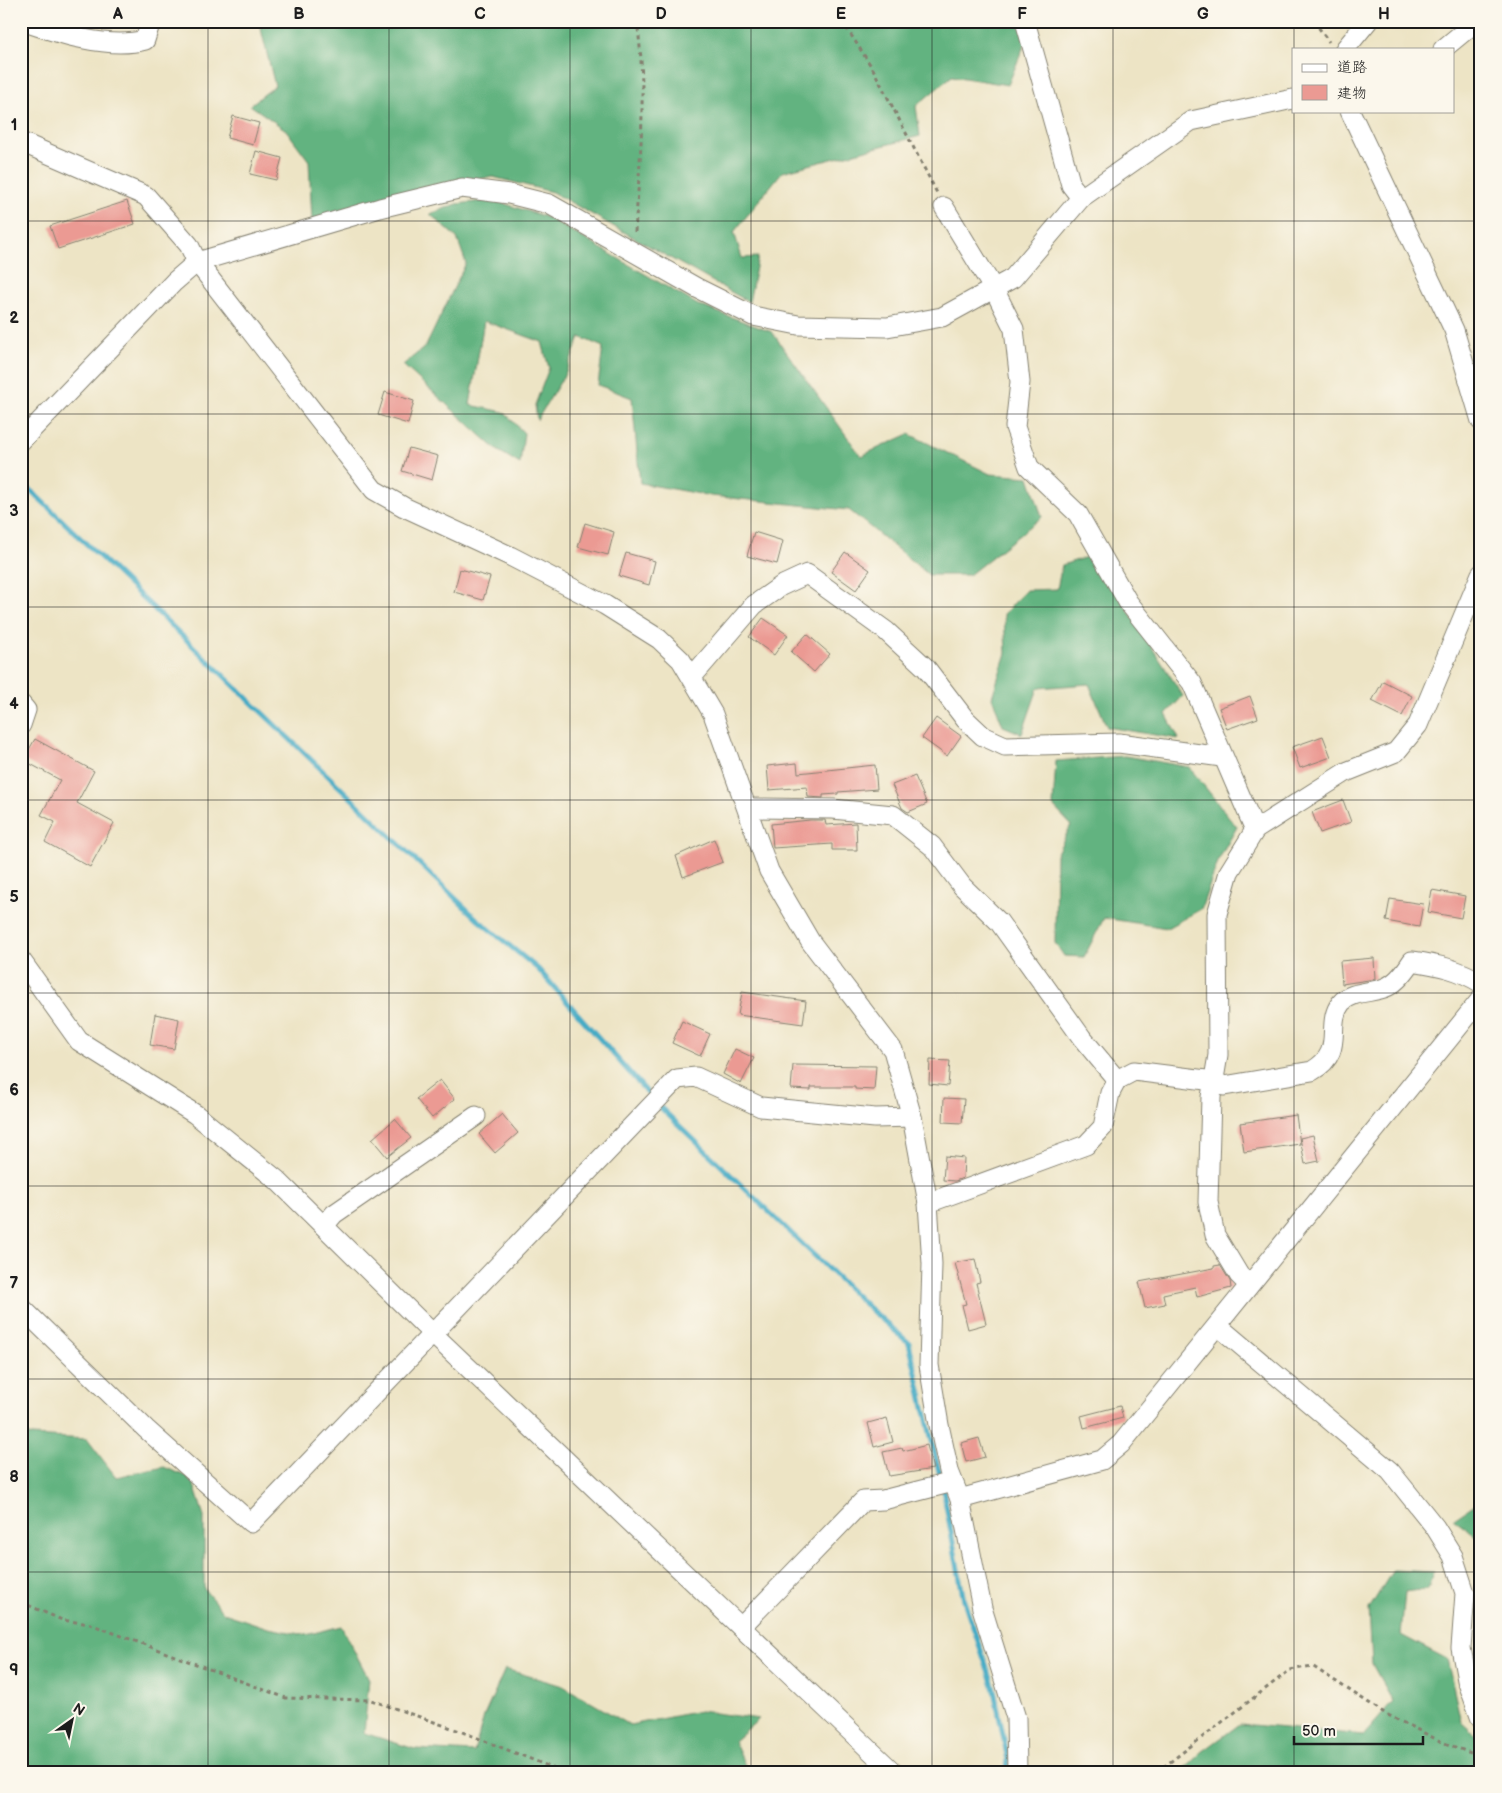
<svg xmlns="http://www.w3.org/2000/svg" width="1502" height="1793" font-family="'Balsamiq Sans','Klee One',sans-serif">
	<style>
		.forest { fill: #62b380; stroke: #3f684e }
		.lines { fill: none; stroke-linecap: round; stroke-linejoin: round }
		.stream { stroke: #45abc5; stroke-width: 5 }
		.building { fill: #eb9a93 }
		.minor-casing { stroke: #848070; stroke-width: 21 }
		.path { stroke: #848070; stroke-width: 3; stroke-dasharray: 4 4; stroke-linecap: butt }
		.minor { stroke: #fff; stroke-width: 19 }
		.grid { fill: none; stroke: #1c1c1c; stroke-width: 1; stroke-opacity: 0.55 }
		.neatline { fill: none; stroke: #1c1c1c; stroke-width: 2 }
		.grid-label { font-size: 16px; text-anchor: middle; font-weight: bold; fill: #1c1c1c }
	</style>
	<rect width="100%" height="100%" fill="#fbf7ec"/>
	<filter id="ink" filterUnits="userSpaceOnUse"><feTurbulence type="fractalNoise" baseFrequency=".02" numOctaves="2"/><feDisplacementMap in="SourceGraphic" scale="10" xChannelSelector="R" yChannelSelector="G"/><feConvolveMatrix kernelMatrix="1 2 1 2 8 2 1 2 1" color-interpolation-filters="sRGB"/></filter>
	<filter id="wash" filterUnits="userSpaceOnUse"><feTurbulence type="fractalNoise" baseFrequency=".0096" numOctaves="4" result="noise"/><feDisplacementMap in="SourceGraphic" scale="20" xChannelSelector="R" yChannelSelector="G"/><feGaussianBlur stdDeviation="1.12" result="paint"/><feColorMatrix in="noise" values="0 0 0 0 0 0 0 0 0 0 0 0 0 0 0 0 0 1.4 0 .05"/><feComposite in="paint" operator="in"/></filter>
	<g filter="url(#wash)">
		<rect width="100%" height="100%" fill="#ede4c5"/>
		<!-- forest -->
		<g class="forest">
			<path d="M259 21H1020L1026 41 1008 85 952 76 916 106 920 136 782 172 734 232 742 258 758 257 749 302 552 192 493 177 459 181 312 221 309 161 286 130 250 105 275 86Z"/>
			<path d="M493 200 549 218 698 305 772 332 861 456 909 434 990 474 1029 477 1042 517 969 575H929L849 510 711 496 640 483 632 398 598 385 603 347 580 337 565 374 537 420 535 405 549 368 542 342 484 321 470 405 504 412 524 433 520 464 497 450 403 365 426 346 466 263 457 238 430 214 457 204Z"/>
			<path d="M1093 555 1183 696 1166 714 1179 739 1107 727 1089 684 1038 688 1022 734 1003 726 992 697 1006 653 1004 614 1026 590 1057 589 1062 565Z"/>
			<path d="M1125 756 1189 767 1237 827 1219 859 1201 909 1167 928 1104 918 1084 957 1064 956 1055 943 1056 855 1071 825 1053 806 1056 761Z"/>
			<path d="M21 1430 31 1436 87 1439 116 1477 164 1467 192 1479 204 1516V1589L224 1613 268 1628 306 1635 341 1626 369 1679 364 1733 415 1749 474 1752 484 1716 505 1669 563 1686 630 1725 700 1711 759 1719 734 1741 748 1772H21Z"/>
			<path d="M1481 1500V1540L1453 1519Z"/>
			<path d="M1393 1570 1433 1572 1428 1589 1405 1592 1401 1635 1447 1659 1461 1722 1481 1740V1772H1181L1202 1752 1240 1724 1364 1735 1393 1702 1372 1664 1369 1609Z"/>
		</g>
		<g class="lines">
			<!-- stream -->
			<g class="stream">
				<path d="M21 481 477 919 538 969 660 1107 870 1309 909 1343 941 1480"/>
				<path d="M943 1489 964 1601 993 1685 1008 1760 1007 1772"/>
			</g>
		</g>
		<g id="blocks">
			<!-- building -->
			<g class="building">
				<path d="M233 116 259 123 253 145 227 138Z"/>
				<path d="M256 151 282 158 276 180 250 174Z"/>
				<path d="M127 201 135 224 58 249 50 226Z"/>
				<path d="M385 392 414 401 408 424 378 415Z"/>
				<path d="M409 448 438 456 432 480 402 471Z"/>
				<path d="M585 523 614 532 608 555 578 547Z"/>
				<path d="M754 532 783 541 777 564 747 556Z"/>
				<path d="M845 552 870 570 856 590 831 572Z"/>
				<path d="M626 553 655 561 649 585 619 576Z"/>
				<path d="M460 569 490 577 483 600 454 592Z"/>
				<path d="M763 618 788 635 774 655 749 637Z"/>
				<path d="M807 634 830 654 814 672 791 652Z"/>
				<path d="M1383 681 1412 696 1402 716 1372 701Z"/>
				<path d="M1250 696 1258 718 1227 729 1219 708Z"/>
				<path d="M936 718 961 736 947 756 922 738Z"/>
				<path d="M1323 736 1331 757 1300 768 1292 747Z"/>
				<path d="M35 739 94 771 77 803 114 823 90 867 45 842 55 822 41 815 60 780 23 760Z"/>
				<path d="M797 763 798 773 875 765 877 789 838 792V794L823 795V798L808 797 807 787 769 790 767 766Z"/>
				<path d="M915 776 927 804 908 812 902 808 892 785Z"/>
				<path d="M1343 800 1351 822 1320 833 1312 812Z"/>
				<path d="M810 820H825L826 825 856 823 857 850H832V844L773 848 771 824Z"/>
				<path d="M714 839 723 862 683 877 676 856Z"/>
				<path d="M1432 890 1465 896 1461 918 1428 912Z"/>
				<path d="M1390 899 1423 904 1419 927 1386 921Z"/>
				<path d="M1374 958 1375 979 1342 984 1340 961Z"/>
				<path d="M742 992 806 1001 803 1024 738 1015Z"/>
				<path d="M155 1014 179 1019 174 1049 150 1045Z"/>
				<path d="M682 1021 710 1034 700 1056 672 1043Z"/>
				<path d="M735 1049 754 1058 741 1084 723 1074Z"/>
				<path d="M930 1060 950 1061 948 1086 929 1084Z"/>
				<path d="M793 1065 876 1066 874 1090 855 1089V1087H811V1090L791 1089Z"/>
				<path d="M440 1080 455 1099 432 1118 416 1099Z"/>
				<path d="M944 1098 964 1099 962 1123 943 1122Z"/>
				<path d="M502 1114 518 1133 495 1153 479 1134Z"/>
				<path d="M1296 1115 1300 1144 1244 1152 1240 1123Z"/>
				<path d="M395 1119 411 1138 387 1157 372 1139Z"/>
				<path d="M1313 1135 1319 1161 1305 1164 1300 1138Z"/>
				<path d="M945 1156 964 1158 963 1178 955 1181 943 1180Z"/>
				<path d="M975 1259 980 1282 976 1283 986 1324 968 1329 962 1305 966 1304 955 1263Z"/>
				<path d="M1220 1265 1230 1281 1231 1288 1197 1297 1195 1287 1163 1294 1165 1304 1145 1308 1139 1282 1214 1268V1266Z"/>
				<path d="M1120 1406 1123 1418 1084 1428 1081 1416Z"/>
				<path d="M887 1418 893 1442 874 1447 868 1423Z"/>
				<path d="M979 1438 985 1457 966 1462 961 1443Z"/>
				<path d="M927 1445 933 1469 889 1476 883 1452 902 1448 903 1451Z"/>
			</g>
		</g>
	</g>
	<g filter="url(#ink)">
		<use href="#blocks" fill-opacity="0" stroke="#848070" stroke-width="1"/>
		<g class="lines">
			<defs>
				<g id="minor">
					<path d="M22 21C57 33 108 50 145 40L151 21"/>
					<path d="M1025 21 1071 185 1081 198"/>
					<path d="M1345 49 1368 21"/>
					<path d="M1443 49 1477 21"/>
					<path d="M1350 111 1454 330 1481 421"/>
					<path d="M21 142 146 196 189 245 197 262 374 490 404 507 510 556 605 605 659 639 681 660 713 714 769 871 810 941 893 1050 912 1117 928 1203 932 1264 929 1365 939 1425 949 1471 960 1499 982 1608 1016 1718 1017 1772"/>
					<path d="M944 207 995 291 1014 329 1020 382 1015 427 1029 467 1078 514 1128 602 1192 683 1255 830"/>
					<path d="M21 441 174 282 197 262 380 208 462 188 509 194 549 204 697 288 753 316 798 325 887 327 942 317 1013 278 1081 198 1191 121 1293 99"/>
					<path d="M692 677 754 605 781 586 807 574 886 631 926 668 965 719 983 736 1005 746 1119 743 1222 757"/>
					<path d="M21 704 26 710 21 725"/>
					<path d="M748 808 833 809 893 815 932 846 962 886 999 922 1082 1038 1117 1080"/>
					<path d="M21 960 79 1041 195 1114 277 1180 434 1335 893 1772"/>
					<path d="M928 1203 1086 1145 1103 1127 1110 1093 1117 1080 1134 1071 1214 1081 1224 1086 1312 1071C1347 1051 1324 1025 1341 1003 1351 991 1371 993 1384 988 1396 984 1405 972 1412 961 1438 965 1459 969 1481 983"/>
					<path d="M324 1226 334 1214 476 1116"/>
					<path d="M1249 1285 1239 1275 1215 1235 1208 1202 1211 1097 1218 1055 1217 914 1229 872 1255 830 1346 772 1396 752 1418 725 1481 574"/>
					<path d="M21 1307 146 1429 251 1523 677 1079 696 1077 761 1107 875 1118 912 1117"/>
					<path d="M1218 1326 1390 1471 1435 1527 1453 1556 1465 1593 1461 1648 1467 1680 1481 1719"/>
					<path d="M960 1499 1102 1460 1121 1444 1481 999"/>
					<path d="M741 1627 863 1501 883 1500 953 1482"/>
				</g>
			</defs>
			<!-- minor casing -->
			<use href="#minor" class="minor-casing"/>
			<!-- path -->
			<g class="path">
				<path d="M842 21 873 69 937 193"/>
				<path d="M1314 21 1329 42"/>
				<path d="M635 232C640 163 647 90 637 21"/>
				<path d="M21 1602 62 1620 90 1624 286 1698 371 1700 460 1731 563 1772"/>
				<path d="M1157 1772 1290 1670 1312 1666 1386 1714 1442 1742 1481 1757"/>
			</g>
			<!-- minor -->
			<use href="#minor" class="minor"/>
		</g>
	</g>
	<!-- grid -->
	<path class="grid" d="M208 21V1772M389 21V1772M570 21V1772M751 21V1772M932 21V1772M1113 21V1772M1294 21V49M1294 111V1772M21 221H1481M21 414H1481M21 607H1481M21 800H1481M21 993H1481M21 1186H1481M21 1379H1481M21 1572H1481"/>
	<!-- margin -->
	<rect width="1502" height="1793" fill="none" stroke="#fbf7ec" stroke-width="55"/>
	<!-- legend -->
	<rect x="1292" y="48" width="162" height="65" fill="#fbf7ec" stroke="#a29f99"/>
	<rect x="1302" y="64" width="25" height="8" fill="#ffffff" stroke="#a29f99"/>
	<text x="1337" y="72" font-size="15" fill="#1c1c1c">道路</text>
	<rect x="1302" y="85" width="25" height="15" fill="#eb9a93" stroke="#a29f99"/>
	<text x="1337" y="98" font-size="15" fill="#1c1c1c">建物</text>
	<!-- north arrow -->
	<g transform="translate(72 1720) rotate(33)" stroke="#fbf7ec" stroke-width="4" paint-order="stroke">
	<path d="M0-4L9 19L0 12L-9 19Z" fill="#1c1c1c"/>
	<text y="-8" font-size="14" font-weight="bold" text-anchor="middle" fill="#1c1c1c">N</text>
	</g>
	<!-- scale -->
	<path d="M1294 1736v8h129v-8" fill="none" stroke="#1c1c1c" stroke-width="2.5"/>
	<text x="1302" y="1736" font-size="15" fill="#1c1c1c" stroke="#fbf7ec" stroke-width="4" paint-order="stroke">50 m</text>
	<rect x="28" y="28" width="1446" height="1738" class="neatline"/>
	<g class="grid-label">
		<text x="118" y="19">A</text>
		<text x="299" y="19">B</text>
		<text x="480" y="19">C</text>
		<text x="661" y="19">D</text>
		<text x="841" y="19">E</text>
		<text x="1022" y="19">F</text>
		<text x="1203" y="19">G</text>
		<text x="1384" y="19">H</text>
		<text x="14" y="130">1</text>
		<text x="14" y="323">2</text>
		<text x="14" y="516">3</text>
		<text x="14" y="709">4</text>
		<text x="14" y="902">5</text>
		<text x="14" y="1095">6</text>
		<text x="14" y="1288">7</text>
		<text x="14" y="1482">8</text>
		<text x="14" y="1675">9</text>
	</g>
</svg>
